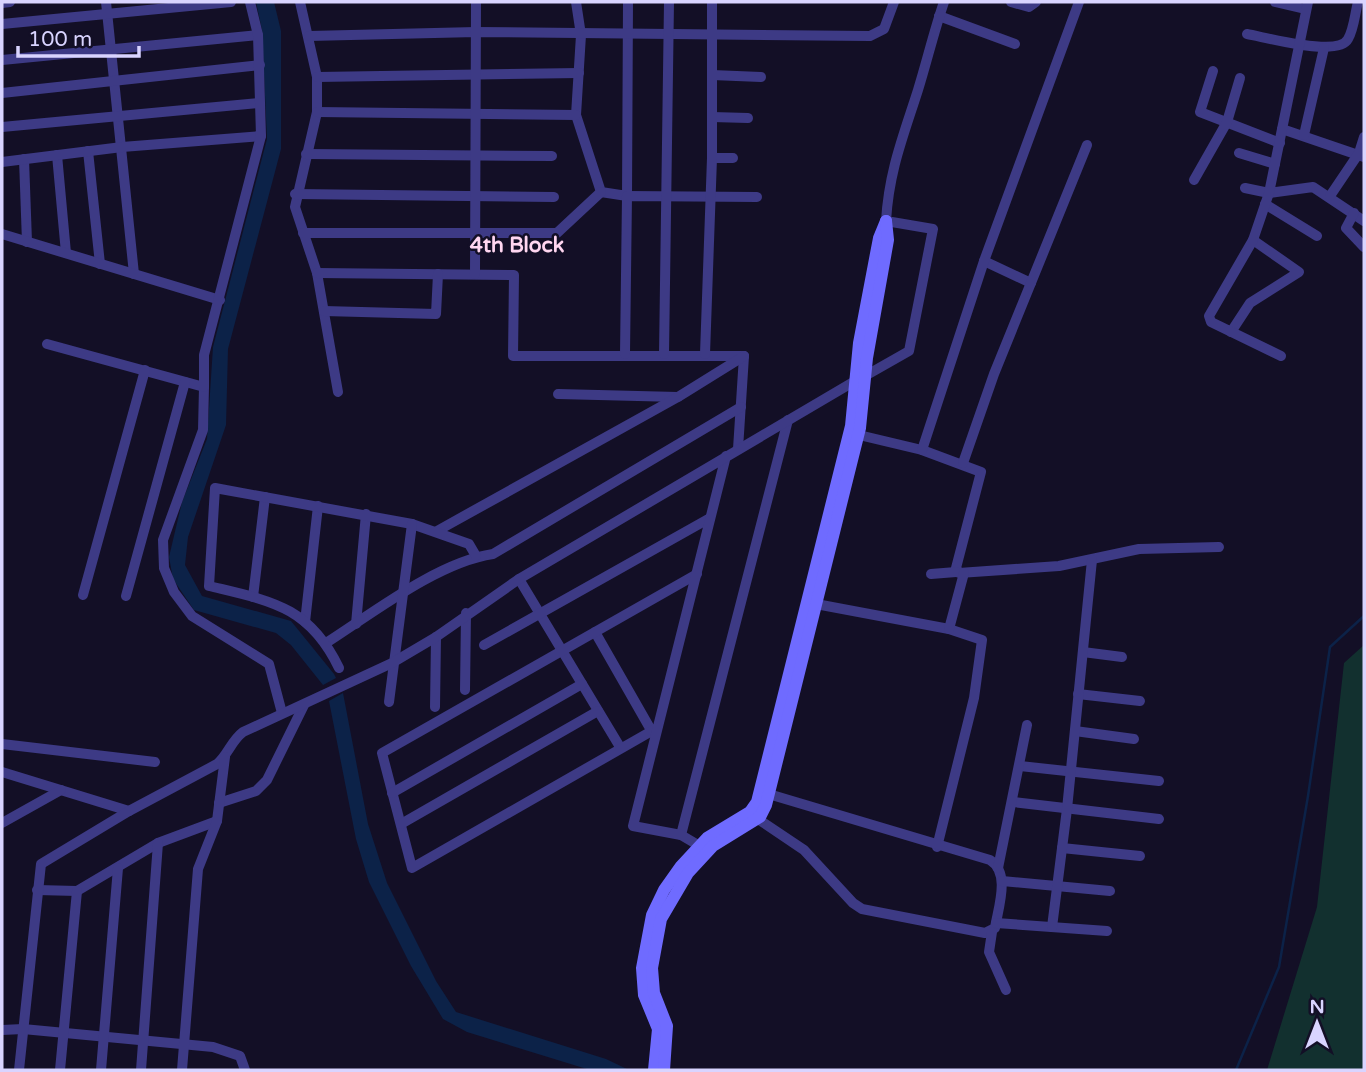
<svg xmlns="http://www.w3.org/2000/svg" width="1366" height="1072" font-family="'Varela Round',sans-serif">
	<style>
		.green { fill: #12302f }
		.water { fill: #0c2248 }
		.lines { fill: none; stroke-linecap: round; stroke-linejoin: round }
		.stream { stroke: #0c2248; stroke-width: 2.5 }
		.street { stroke: #3d3a85; stroke-width: 10 }
		.secondary { stroke: #6f6bff; stroke-width: 12 }
		.labels { text-anchor: middle; stroke-width: 5; stroke-linejoin: round; paint-order: stroke }
		.quarter-label { font-size: 21px; font-weight: bold; fill: #ffd6f0; stroke: #130f26 }
	</style>
	<rect width="100%" height="100%" fill="#130f26"/>
	<!-- green -->
	<path class="green" d="M1364 645V1070H1267L1317 907 1344 663Z"/>
	<!-- water -->
	<g class="water">
		<path d="M256 2H274L281 31V149L228 349 226 425 188 537 185 565 202 596 291 621 334 674 336 678 323 685 291 645 276 633 194 610 173 579 169 557 182 502 207 439 213 347 267 139 262 30Z"/>
		<path d="M343 693 368 824 387 883 436 981 456 1012 606 1059 629 1070H590L467 1032 443 1019 411 966 369 882 356 839 329 701Z"/>
	</g>
	<g class="lines">
		<!-- stream -->
		<path class="stream" d="M1236 1070 1279 967 1308 796 1330 647 1364 616"/>
		<!-- street -->
		<g class="street">
			<path d="M106 2 134 274"/>
			<path d="M300 2 317 77V112L295 207 317 273 338 392"/>
			<path d="M576 2 581 35 576 115 601 192 627 196 628 2"/>
			<path d="M1011 2 1029 7 1036 2"/>
			<path d="M1275 2 1305 9"/>
			<path d="M2 3 10 2"/>
			<path d="M939 16 1015 44"/>
			<path d="M2 24 231 2"/>
			<path d="M1247 34C1265 37 1338 58 1348 39 1354 29 1355 13 1358 2"/>
			<path d="M309 36 476 32 870 36 884 29 894 2"/>
			<path d="M2 60 258 35"/>
			<path d="M1213 71 1200 112 1280 143"/>
			<path d="M712 75 761 77"/>
			<path d="M317 77 579 73"/>
			<path d="M2 93 260 65"/>
			<path d="M317 112 576 115"/>
			<path d="M712 117 748 118"/>
			<path d="M2 127 259 103"/>
			<path d="M1282 129 1364 157"/>
			<path d="M1304 135 1324 48"/>
			<path d="M88 151 100 264"/>
			<path d="M1239 153 1275 164"/>
			<path d="M306 154 552 156"/>
			<path d="M57 155 66 253"/>
			<path d="M712 158H733"/>
			<path d="M24 159 27 242"/>
			<path d="M2 162 122 147 261 136"/>
			<path d="M1194 180 1227 122 1240 78"/>
			<path d="M1245 188 1269 193 1313 187 1364 221"/>
			<path d="M295 194 554 197"/>
			<path d="M1330 196 1359 153 1364 137"/>
			<path d="M1265 204 1317 236"/>
			<path d="M1354 213 1346 228 1364 247"/>
			<path d="M303 233H557L601 192"/>
			<path d="M2 234 220 300"/>
			<path d="M984 261 1031 283"/>
			<path d="M317 273 514 275 513 356H744"/>
			<path d="M475 274 476 2"/>
			<path d="M324 311 436 314 438 274"/>
			<path d="M1231 332 1250 303 1299 272 1253 240"/>
			<path d="M47 344 204 387 203 430 163 540 164 568 174 592 192 616 269 664 282 713"/>
			<path d="M625 354 627 196 757 197"/>
			<path d="M664 354 669 2"/>
			<path d="M705 354 712 158V2"/>
			<path d="M1281 356 1211 322 1209 316 1253 240 1269 193 1308 2"/>
			<path d="M865 376 909 351 933 229 886 221C889 171 903 137 918 90 927 61 934 31 944 2"/>
			<path d="M204 387V355L261 136 258 35 250 2"/>
			<path d="M558 394 678 397"/>
			<path d="M859 435 922 450 981 472 956 568 959 573 1059 566 1139 549 1219 547"/>
			<path d="M738 449 744 356"/>
			<path d="M922 450 984 261 1079 2"/>
			<path d="M963 463 994 374 1087 145"/>
			<path d="M437 531 678 397 744 356"/>
			<path d="M931 574 956 572"/>
			<path d="M519 579 620 747"/>
			<path d="M83 595 145 370"/>
			<path d="M126 596 185 382"/>
			<path d="M253 597 265 497"/>
			<path d="M816 604 949 629 982 640 974 698 937 847"/>
			<path d="M305 622 318 506"/>
			<path d="M356 624 366 514"/>
			<path d="M949 629 964 573"/>
			<path d="M595 632 651 730"/>
			<path d="M326 643C373 613 438 562 493 554L741 407"/>
			<path d="M484 645 710 518"/>
			<path d="M1083 652 1122 657"/>
			<path d="M339 668C309 606 271 601 209 586L215 488 412 524 469 544 476 556"/>
			<path d="M465 690 466 613"/>
			<path d="M1078 694 1140 701"/>
			<path d="M389 702 412 524"/>
			<path d="M435 707 436 637"/>
			<path d="M657 728 412 868 382 753 697 574"/>
			<path d="M1075 731 1134 739"/>
			<path d="M2 744 155 762"/>
			<path d="M1020 766 1159 781"/>
			<path d="M2 772 129 811"/>
			<path d="M392 793 582 684"/>
			<path d="M1013 802 1159 819"/>
			<path d="M219 803 256 791 267 780 304 705"/>
			<path d="M758 819 804 850 853 903 862 909 985 933 995 928C998 908 1011 873 990 860L762 792"/>
			<path d="M2 823 61 790"/>
			<path d="M401 824 598 711"/>
			<path d="M681 835 788 420"/>
			<path d="M698 845 681 835 633 826 726 456"/>
			<path d="M1062 848 1140 856"/>
			<path d="M998 868 1027 725"/>
			<path d="M1002 881 1110 891"/>
			<path d="M37 890 77 891 158 843 217 821"/>
			<path d="M996 923 1107 931"/>
			<path d="M1052 927 1067 809 1092 560"/>
			<path d="M992 932 989 952 1006 990"/>
			<path d="M2 1030 23 1029 213 1047 240 1056 245 1070"/>
			<path d="M19 1070 41 864 129 811 217 764C228 755 231 741 243 732L392 663 436 637 519 579 855 381"/>
			<path d="M60 1070 77 891"/>
			<path d="M101 1070 118 868"/>
			<path d="M141 1070 158 843"/>
			<path d="M182 1070 198 869 217 821 225 757"/>
		</g>
		<!-- secondary -->
		<g class="secondary">
			<path d="M654 1070 658 1029 644 995 642 968 652 915 664 890 681 866 707 838 750 812 757 802 851 426 859 343 879 238 886 221"/>
			<path d="M664 1070 667 1026 654 993 652 968 661 919 688 873 713 846 760 817 766 805 860 428 867 358 888 240 886 221"/>
		</g>
	</g>
	<g class="labels">
		<!-- quarter labels -->
		<g class="quarter-label">
			<text x="517" y="252">4th Block</text>
		</g>
	</g>
	<!-- border -->
	<rect width="1366" height="1072" fill="none" stroke="#d9d4ff" stroke-width="7"/>
	<!-- north arrow -->
	<g transform="translate(1317 1023)" stroke="#130f26" stroke-width="5" paint-order="stroke">
	<path d="M0-5L12 26L0 18L-12 26Z" fill="#d9d4ff"/>
	<text y="-10" font-size="19" font-weight="bold" text-anchor="middle" fill="#d9d4ff">N</text>
	</g>
	<!-- scale -->
	<path d="M18 46v10h121v-10" fill="none" stroke="#d9d4ff" stroke-width="3.5"/>
	<text x="28" y="46" font-size="21" fill="#d9d4ff" stroke="#130f26" stroke-width="5" paint-order="stroke">100 m</text>
</svg>
